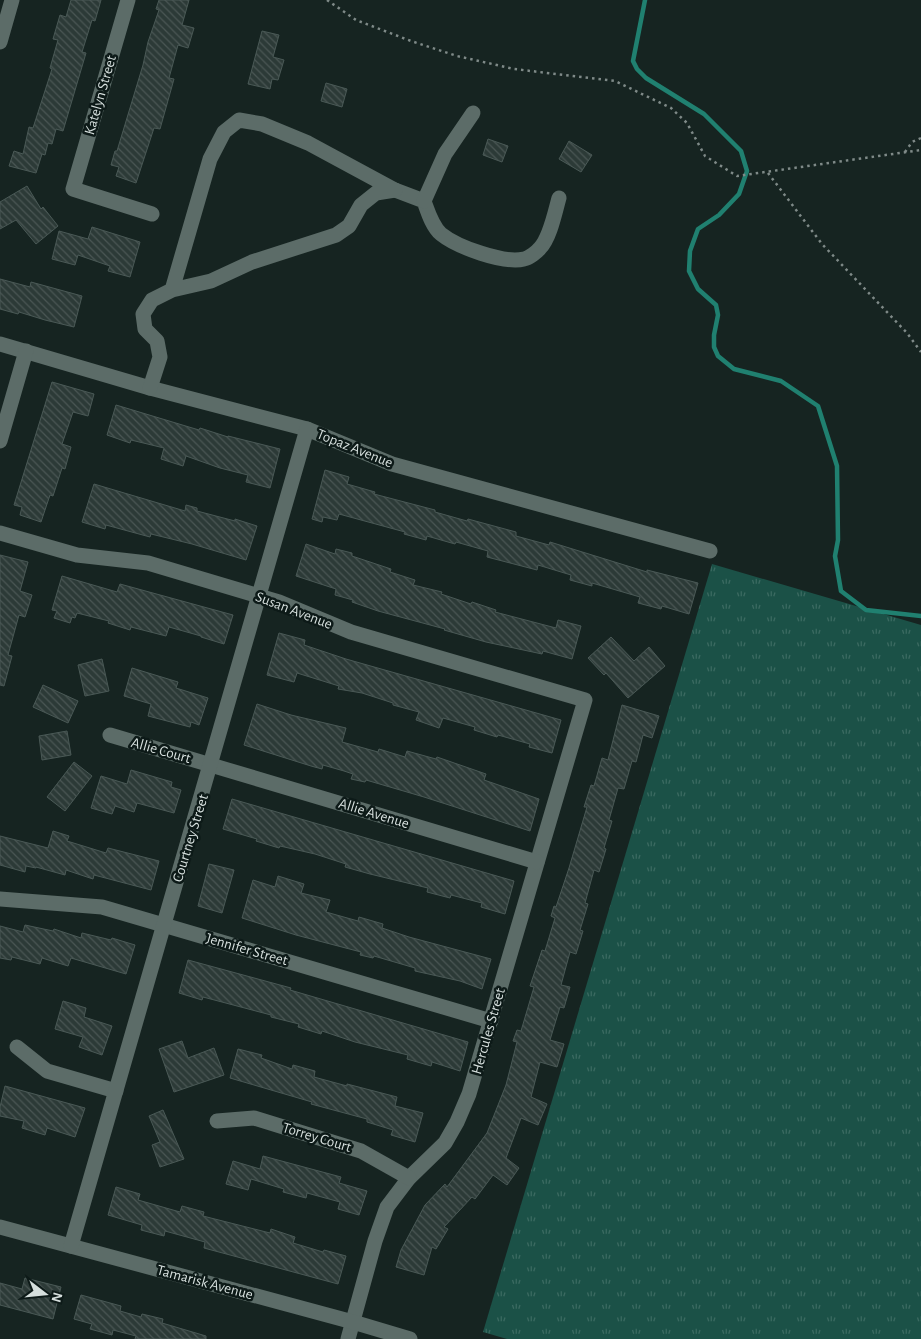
<svg xmlns="http://www.w3.org/2000/svg" width="921" height="1339" font-family="'Alegreya Sans',sans-serif">
	<style>
		.grass { fill: url(#grass-tufts) }
		.lines { fill: none; stroke-linecap: round; stroke-linejoin: round }
		.stream { stroke: #208070; stroke-width: 4.5 }
		.building { fill: url(#building-back-hatch); stroke: #4a5956 }
		.path { stroke: #7f8a88; stroke-width: 2.5; stroke-dasharray: 2.5 4; stroke-linecap: butt }
		.minor { stroke: #5c6c68; stroke-width: 15 }
		.labels { text-anchor: middle; stroke-width: 5; stroke-linejoin: round; paint-order: stroke }
		.street-label { font-size: 15px; fill: #d6dfdd; stroke: #0d1a18 }
	</style>
	<defs>
		<pattern id="grass-tufts" width="24" height="20" patternUnits="userSpaceOnUse" patternTransform="scale(1.25)"><rect width="24" height="20" fill="#1b5147"/><path d="M3 7l-1-3M5 7V3M7 7l1-3M15 17l-1-3M17 17v-4M19 17l1-3" fill="none" stroke="#3b6a61"/></pattern>
		<pattern id="building-back-hatch" width="6" height="6" patternUnits="userSpaceOnUse" patternTransform="scale(1.25)"><rect width="6" height="6" fill="#2c3a37"/><path d="M-1 5l2 2M0 0l6 6M5-1l2 2" fill="none" stroke="#4a5654"/></pattern>
	</defs>
	<rect width="100%" height="100%" fill="#162421"/>
	<!-- grass -->
	<path class="grass" d="M712 564 921 625V1339H507L483 1332Z"/>
	<g class="lines">
		<!-- stream -->
		<path class="stream" d="M645 0 633 61 637 69 646 78 704 114 741 151 747 171 739 194 719 215 698 229 690 251 689 271 698 289 716 305 718 315 714 335V347L718 356 734 369 781 381 818 406 837 466 838 540 835 556 841 591 866 610 921 616"/>
	</g>
	<!-- building -->
	<g class="building">
		<path d="M71 0H101L95 21 92 20 82 52 86 53 63 131 56 129 52 144 48 143 45 155 42 154 36 173 9 166 14 151 23 154 29 127 33 128 52 69 50 68 58 40 53 39 60 15 66 17Z"/>
		<path d="M159 0H189L182 25 194 28 188 48 178 45 169 78 174 79 160 129 154 128 136 183 116 176 119 167 111 165 115 151H117L143 65 148 42 159 10 156 9Z"/>
		<path d="M262 31 279 35 273 57 284 60 278 80 272 79 270 89 248 84Z"/>
		<path d="M326 83 347 89 342 107 321 101Z"/>
		<path d="M488 139 508 146 502 162 483 155Z"/>
		<path d="M569 141 592 155 581 172 559 159Z"/>
		<path d="M27 186 41 209 43 207 58 226 36 244 16 220 0 229V202Z"/>
		<path d="M92 227 140 242 130 277 108 271 110 266 78 255 75 265 52 259 59 231 88 239Z"/>
		<path d="M0 279 30 287 31 282 82 296 74 327 45 320 19 312 18 314 0 309Z"/>
		<path d="M52 382 94 394 88 416 73 412 62 444 71 447 65 469 62 468 53 496 50 495 41 522 20 515 22 507 14 505Z"/>
		<path d="M116 405 199 430 200 428 228 437V436L280 449 270 488 246 482 248 475 220 468 186 456 183 466 161 459 164 448 131 440 130 443 107 435Z"/>
		<path d="M325 470 349 477 347 484 375 492 374 494 435 510V512L467 521 468 519 516 532V536L549 545 550 542 647 572V570L698 583 689 614 662 606 661 609 638 603 640 597 592 583V586L570 580 571 575 538 565 537 570 487 557 488 551 456 542 455 544 427 536 426 540 404 534 405 532 339 514 337 520 323 517 322 522 312 519Z"/>
		<path d="M94 484 185 511 186 505 197 508V511L235 521V519L257 526 246 560 192 544 151 534 150 537 106 525 105 529 82 522Z"/>
		<path d="M306 544 335 554 336 549 352 553V556L391 569 390 572 415 580 413 585 442 592 441 594 471 604 472 602 496 610 495 612 556 628 558 620 581 626 572 659 543 651 542 654 486 642 444 630 445 629 378 611 352 602 353 600 335 595 336 589 296 576Z"/>
		<path d="M0 555 28 562 20 591 32 595 25 617 19 615 8 655 12 656 4 686 0 685Z"/>
		<path d="M62 576 117 592 120 584 233 615 224 644 201 637V636L169 627 166 636 131 627 130 630 108 623 109 621 77 613 75 618 72 617 70 623 54 618 57 611 52 610Z"/>
		<path d="M279 633 305 640 304 645 346 659 561 720 552 753 529 747 530 744 498 735 497 737 474 730 475 727 443 718 439 728 416 720 419 712 393 705V703L362 693 338 689 339 686 297 673 294 682 267 675Z"/>
		<path d="M611 637 634 661 649 647 665 666 628 698 606 673 604 675 588 658Z"/>
		<path d="M102 659 109 691 85 696 78 665Z"/>
		<path d="M132 668 178 682 176 688 208 698 199 725 191 722 190 727 148 716 151 704 124 696Z"/>
		<path d="M43 685 78 701 68 723 33 707Z"/>
		<path d="M257 704 291 715 346 728 342 742 378 752 379 749 405 757 407 751 436 759 437 757 486 774 484 780 539 799 530 831 424 797 366 780 365 782 351 779 353 774 344 771 323 765 322 769 311 766 244 745Z"/>
		<path d="M622 705 659 716 652 738 643 735 636 762 632 761 624 789 618 788 609 820 612 821 604 848 606 849 599 872 594 870 585 903 588 904 580 930 583 931 576 954 570 952 561 985 570 987 564 1008 560 1007 550 1040 564 1044 557 1067 540 1062 531 1097 547 1104 538 1125 521 1118 506 1158 519 1168 507 1185 493 1175 475 1199 472 1197 444 1227 448 1229 436 1249 432 1247 424 1275 396 1267 401 1250 425 1205 445 1184 447 1187 487 1133 506 1085 517 1042 513 1041 517 1030 521 1031 534 987 530 986 542 950 545 951 555 918 551 916 554 906 556 907 569 868 587 807H584L591 785 594 786 602 758 608 760Z"/>
		<path d="M67 731 71 755 42 760 39 736Z"/>
		<path d="M74 762 92 776 65 811 47 797Z"/>
		<path d="M131 770 172 782 171 787 181 790 174 813 137 803 134 812 115 806 112 814 91 808 101 776 127 784Z"/>
		<path d="M232 799 514 881 505 914 481 907 482 903 451 895 450 898 427 892 428 888 370 874 345 867 346 864 315 854 280 846 279 848 256 841 257 839 223 829Z"/>
		<path d="M53 831 69 836 67 841 106 853 108 848 159 861 151 890 94 875 93 879 66 870 65 875 36 867V868L26 866 25 872 0 865V836L48 848Z"/>
		<path d="M209 864 234 870 222 913 198 906Z"/>
		<path d="M278 876 304 884 301 893 330 900 326 912 358 921 359 917 383 924 382 928 409 937 491 959 482 989 460 981 415 971V968L374 956 373 958 360 955 361 952 296 935 242 918 253 880 275 887Z"/>
		<path d="M25 925 53 931 54 929 81 938 82 933 111 940 112 938 135 945 126 974 71 958 68 966 42 958 40 964 12 957 11 960 0 958V926L23 932Z"/>
		<path d="M188 960 291 988 290 990 468 1042 460 1071 432 1062 431 1066 407 1059 408 1055 355 1042 322 1031 321 1034 298 1027 299 1024 271 1017V1015L203 997 202 1000 179 993Z"/>
		<path d="M63 1001 86 1008 84 1017 112 1026 102 1055 79 1047 83 1037 55 1029Z"/>
		<path d="M182 1041 188 1058 214 1048 224 1075 174 1092 159 1049Z"/>
		<path d="M238 1049 262 1055 261 1058 292 1069 293 1065 315 1071 314 1077 347 1086V1084L397 1097 395 1106 423 1113 415 1142 391 1135 393 1130 367 1122V1119L311 1104 312 1102 230 1078Z"/>
		<path d="M5 1086 85 1108 75 1137 47 1128 45 1135 22 1128 24 1121 0 1116V1107Z"/>
		<path d="M163 1110 184 1159 160 1167 152 1145 160 1142 149 1116Z"/>
		<path d="M263 1156 341 1177 339 1183 367 1191 359 1215 338 1209 340 1202 307 1193 306 1198 283 1192 284 1189 251 1179 248 1190 226 1184 233 1161 260 1169Z"/>
		<path d="M116 1187 140 1194 138 1200 180 1212 182 1206 204 1212 203 1216 270 1233 271 1229 295 1237 293 1243 323 1252 324 1250 346 1256 338 1284 204 1248 205 1242 165 1231 164 1236 141 1230 142 1225 108 1215Z"/>
		<path d="M25 1278 61 1287 53 1319 0 1305V1283L22 1289Z"/>
		<path d="M81 1295 121 1306 120 1311 141 1317 142 1314 163 1319 162 1323 206 1336V1339H135L136 1336 113 1330 112 1335 90 1329 92 1324 74 1319Z"/>
	</g>
	<g class="lines">
		<!-- path -->
		<g class="path">
			<path d="M327 0 356 20 411 41 457 56 514 69 615 81 671 108 687 123 705 156 737 176 921 150"/>
			<path d="M905 152 912 142 921 138"/>
			<path d="M768 173 822 244 907 333 921 352"/>
		</g>
		<!-- minor -->
		<g class="minor">
			<path d="M128 0 73 189 152 214"/>
			<path d="M0 42 12 0"/>
			<path d="M395 190 424 201C428 212 432 226 441 234 457 247 504 264 524 259 529 258 537 252 540 248 550 238 555 212 559 198"/>
			<path d="M424 201 445 154 473 113"/>
			<path d="M0 344 150 388 307 429 392 464 710 551"/>
			<path d="M150 388 160 357 157 341 145 329 143 314 152 300 172 290 211 281 252 262 336 235 349 226 361 205 376 193 395 190 308 143 262 124 239 120 224 132 210 159 172 290"/>
			<path d="M0 441 26 351"/>
			<path d="M0 533 77 555 148 563 279 602 351 632 585 700 469 1094 457 1122 445 1143 409 1178 387 1207 375 1241 348 1339"/>
			<path d="M110 735 537 862"/>
			<path d="M0 899 102 907 491 1021"/>
			<path d="M17 1047 47 1071 116 1091"/>
			<path d="M217 1121 254 1118 361 1151 409 1178"/>
			<path d="M0 1227 353 1322 410 1339"/>
			<path d="M71 1246 307 429"/>
		</g>
	</g>
	<g class="labels">
		<!-- street labels -->
		<g class="street-label">
			<text transform="translate(100 95) rotate(-74)" y="5">Katelyn Street</text>
			<text transform="translate(355 448) rotate(22)" y="5">Topaz Avenue</text>
			<text transform="translate(294 610) rotate(21)" y="5">Susan Avenue</text>
			<text transform="translate(161 750) rotate(16)" y="5">Allie Court</text>
			<text transform="translate(374 813) rotate(17)" y="5">Allie Avenue</text>
			<text transform="translate(190 838) rotate(-73)" y="5">Courtney Street</text>
			<text transform="translate(247 949) rotate(16)" y="5">Jennifer Street</text>
			<text transform="translate(488 1031) rotate(-74)" y="5">Hercules Street</text>
			<text transform="translate(317 1137) rotate(17)" y="5">Torrey Court</text>
			<text transform="translate(205 1282) rotate(15)" y="5">Tamarisk Avenue</text>
		</g>
	</g>
	<!-- north arrow -->
	<g transform="translate(45 1294) rotate(106)" stroke="#0d1a18" stroke-width="4" paint-order="stroke">
	<path d="M0-4L9 19L0 12L-9 19Z" fill="#d6dfdd"/>
	<text y="-8" font-size="14" font-weight="bold" text-anchor="middle" fill="#d6dfdd">N</text>
	</g>
</svg>
